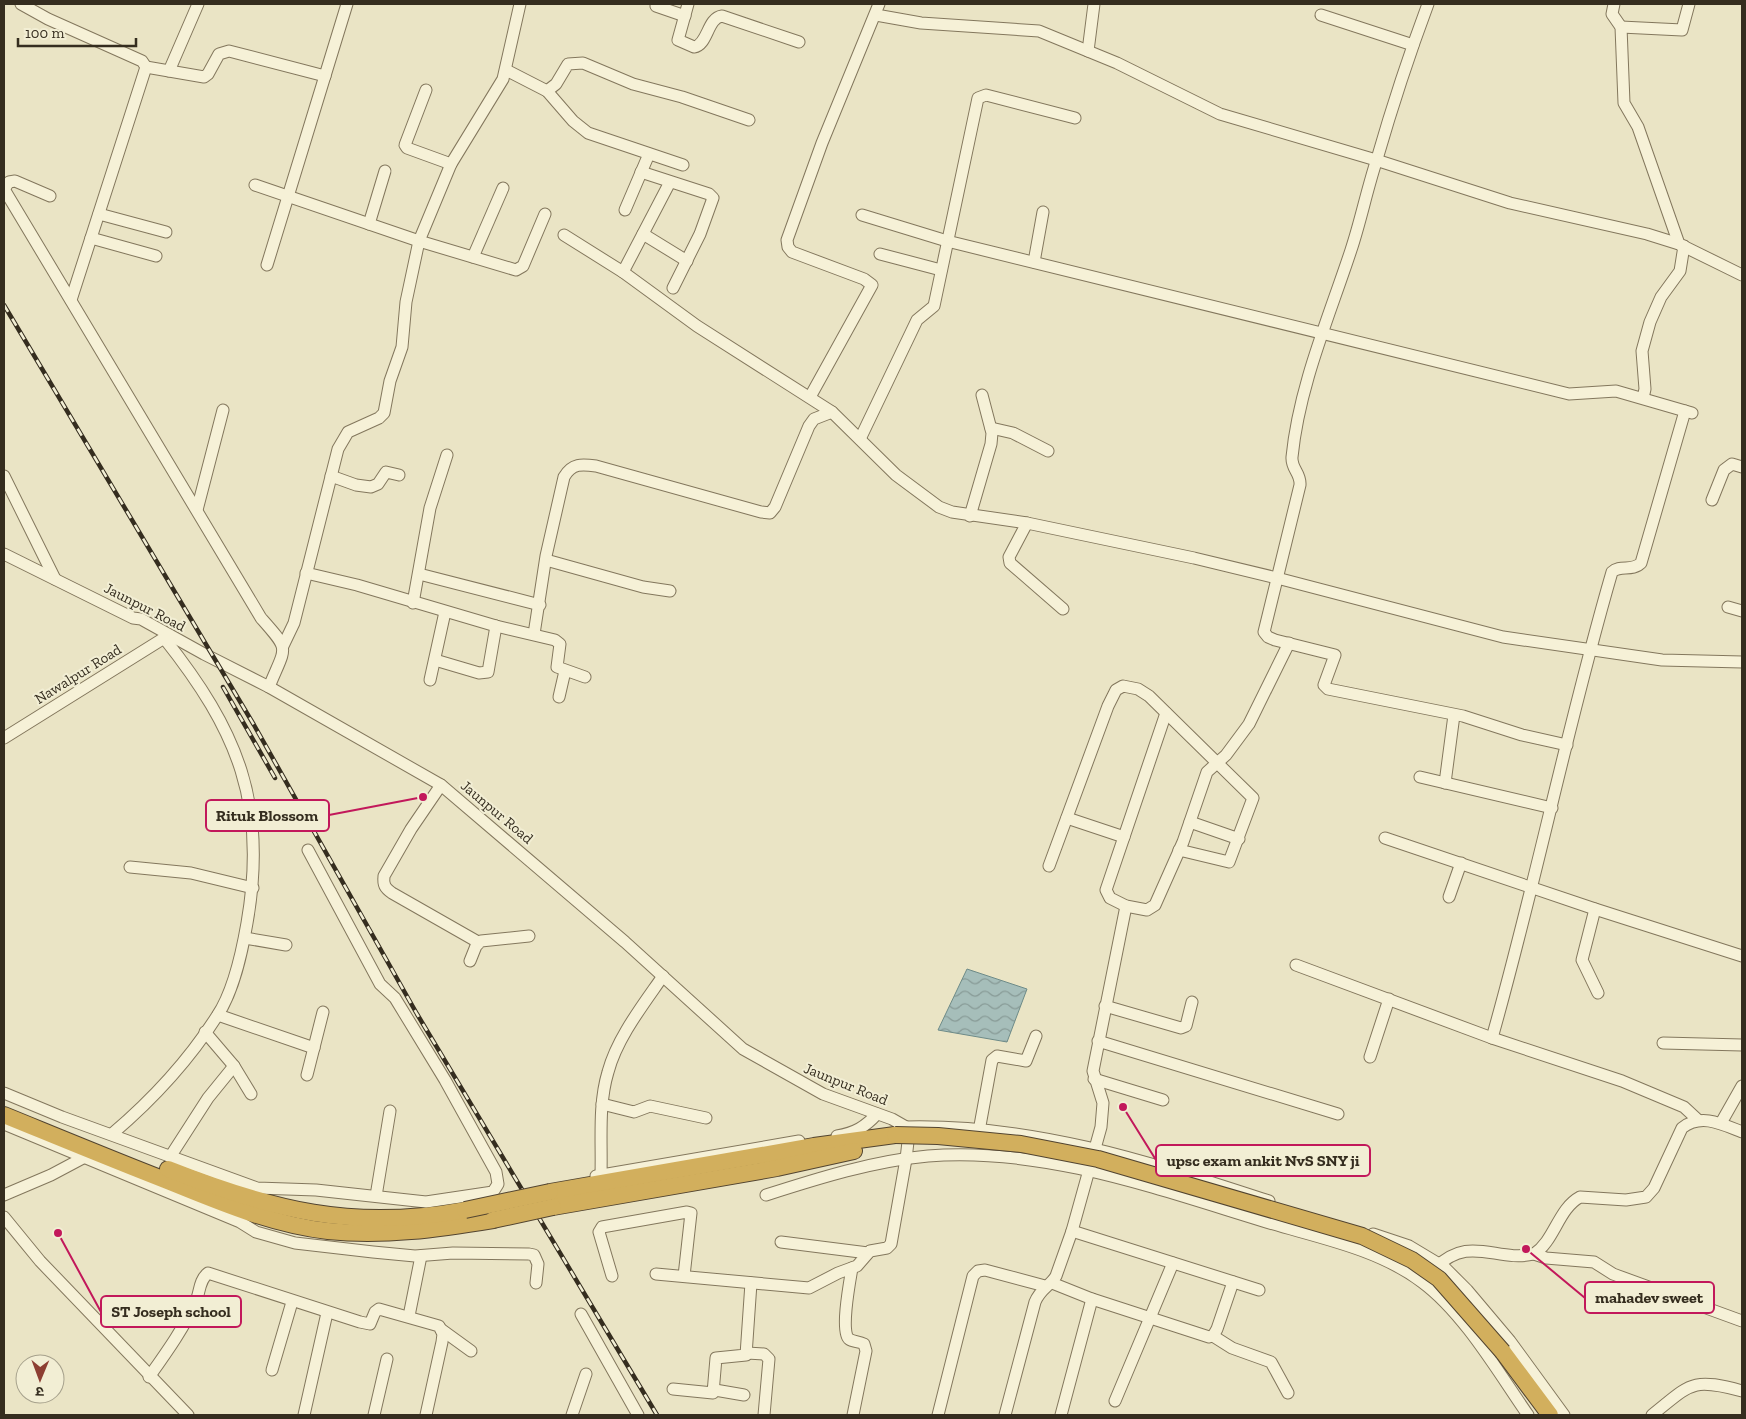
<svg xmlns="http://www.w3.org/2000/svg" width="1746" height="1419" font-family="'Zilla Slab','Noto Sans Devanagari',serif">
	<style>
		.water { fill: url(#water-waves); stroke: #6e8b88 }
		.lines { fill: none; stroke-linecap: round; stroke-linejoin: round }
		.minor-casing { stroke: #83775d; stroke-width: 13 }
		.highway-casing { stroke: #524430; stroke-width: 18 }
		.minor { stroke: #f6f1d7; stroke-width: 11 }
		.highway { stroke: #d2af5d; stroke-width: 16 }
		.rail-casing { stroke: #352d1f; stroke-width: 4.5 }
		.rail { stroke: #f2eed4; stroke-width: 2.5; stroke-dasharray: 8; stroke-linecap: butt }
		.highway-bridge-casing { stroke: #524430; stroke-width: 18; stroke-linecap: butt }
		.highway-bridge { stroke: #d2af5d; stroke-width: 16 }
		.labels { text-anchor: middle; stroke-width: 4; stroke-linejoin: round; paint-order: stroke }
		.street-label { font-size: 15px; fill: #352d1f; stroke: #f2eed4 }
		.leader { fill: none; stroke: #c2185b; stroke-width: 2 }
		.callout-dot { fill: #c2185b; stroke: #f2eed4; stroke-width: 2 }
		.callout { fill: #f2eed4; stroke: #c2185b; stroke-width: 2 }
		.callout-label { font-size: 16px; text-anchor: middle; font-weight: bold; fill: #352d1f }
	</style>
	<defs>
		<pattern id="water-waves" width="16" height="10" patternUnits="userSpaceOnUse" patternTransform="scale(1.25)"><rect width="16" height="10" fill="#a6beba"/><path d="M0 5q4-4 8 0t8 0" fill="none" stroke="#889b97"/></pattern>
	</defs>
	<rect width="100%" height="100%" fill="#eae4c5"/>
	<!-- water -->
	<path class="water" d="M967 969 1027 989 1007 1042 938 1030Z"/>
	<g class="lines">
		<defs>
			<g id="minor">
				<path d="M21 4 48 19 142 61 146 67 71 300"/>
				<path d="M688 4 678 40 694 47C708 45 707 18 722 16L799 42"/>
				<path d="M1428 4C1409 55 1392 107 1377 159 1367 189 1361 220 1351 250 1329 317 1299 386 1292 457 1291 469 1301 473 1300 485L1264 632 1268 637 1275 640 1335 655 1324 685 1328 689 1463 716 1522 735 1567 745"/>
				<path d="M1614 4 1612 14 1621 27 1624 103 1638 127 1679 244"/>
				<path d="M656 6 685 16"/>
				<path d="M876 15 921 23 1039 31 1117 63 1220 114 1376 160 1510 203 1647 234 1679 244 1742 275"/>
				<path d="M1321 15 1413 45"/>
				<path d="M1621 27 1682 30 1689 4"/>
				<path d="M1088 51 1094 4"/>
				<path d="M146 67 204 77 208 74 219 54 229 51 325 76"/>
				<path d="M506 70 547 91 573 121 588 133 683 165"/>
				<path d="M169 71 198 4"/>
				<path d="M426 90 405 145 407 148 451 164"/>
				<path d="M547 91 556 84 568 64 583 63 633 84 682 97 749 120"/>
				<path d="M641 172 709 194 713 198 700 234 673 288"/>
				<path d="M255 185 419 241 516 270 523 266 545 214"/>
				<path d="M4 189 261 618C291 652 286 645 269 687"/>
				<path d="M4 189 9 182 15 181 50 196"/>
				<path d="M625 210 649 154"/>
				<path d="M99 214 166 232"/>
				<path d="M862 215 947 241 1569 394 1616 391 1692 413"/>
				<path d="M369 224 385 171"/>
				<path d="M643 234 687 261"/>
				<path d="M564 235 623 272 697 326 832 412 896 475 939 507 952 512 1027 523 1194 558 1277 578 1503 637 1662 660 1742 662"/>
				<path d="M91 238 156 256"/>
				<path d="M880 254 941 270"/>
				<path d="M473 257 503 188"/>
				<path d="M1034 262 1043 212"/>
				<path d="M267 265 347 4"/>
				<path d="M623 272 670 182"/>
				<path d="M810 397 872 285 864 279 792 252 788 247 787 240 822 143 879 4"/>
				<path d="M1643 398 1645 389 1642 351 1650 322 1661 297 1680 271 1684 246"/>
				<path d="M991 428 1013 433 1048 451"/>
				<path d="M860 439 917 320 934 306 978 98 986 95 1075 118"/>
				<path d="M4 476 55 579"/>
				<path d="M331 476 356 485 371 487 378 484 386 472 399 475"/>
				<path d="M1712 500 1724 470 1732 464 1742 467"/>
				<path d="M197 510 223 410"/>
				<path d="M970 516 991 444 992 433 982 395"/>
				<path d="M1027 523 1009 557 1010 563 1063 609"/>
				<path d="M4 554 133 618 141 619 204 654 269 687 441 785 625 942 743 1049 823 1094 892 1119 906 1127 909 1133 906 1159 891 1244 887 1248 870 1251 857 1266 838 1273 809 1288 656 1274"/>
				<path d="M546 560 643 587 670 591"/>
				<path d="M306 573 357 585 496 626 555 640 560 644 557 667 585 677"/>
				<path d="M419 574 540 605"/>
				<path d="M413 603 430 508 447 455"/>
				<path d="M1728 607 1742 611"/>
				<path d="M534 634 546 556 564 477C572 463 582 464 596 466L761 512 770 513 775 507 809 426 814 419 832 412"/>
				<path d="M283 646 294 623 338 449 348 432 379 418 384 413 390 381 402 347 406 302 419 241 451 164 503 79 520 4"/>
				<path d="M435 660 479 673 488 672 496 626"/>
				<path d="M430 680 445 612"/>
				<path d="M559 697 565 671"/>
				<path d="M1166 713 1106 890 1110 898 1126 906 1147 910 1155 905 1183 842 1207 772 1226 755 1249 724 1289 643"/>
				<path d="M4 738 169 635"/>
				<path d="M1420 777 1552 808"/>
				<path d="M1445 783 1454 715"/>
				<path d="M441 785 411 829 384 876C383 885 385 888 392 893L478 942"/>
				<path d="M1067 818 1124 837"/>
				<path d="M1190 822 1239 839"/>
				<path d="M1385 838 1595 909 1742 956"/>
				<path d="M1049 866 1108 706 1116 690 1123 686 1138 689 1149 696 1253 798 1229 862 1179 850"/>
				<path d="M130 867 191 873 253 888"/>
				<path d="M1449 897 1461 863"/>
				<path d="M1595 909 1582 960 1598 993"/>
				<path d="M245 938 286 945"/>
				<path d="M470 961 476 946 481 941 529 936"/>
				<path d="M1296 965 1492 1038 1622 1081 1684 1107 1698 1120"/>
				<path d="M1105 1006 1181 1028 1186 1026 1192 1002"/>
				<path d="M218 1015 314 1048"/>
				<path d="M205 1032 234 1066 251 1094"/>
				<path d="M1492 1038C1536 883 1567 726 1612 572 1620 564 1632 572 1641 563L1685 411"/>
				<path d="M1098 1041 1338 1114"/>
				<path d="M1663 1043 1742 1045"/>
				<path d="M1370 1057 1389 999"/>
				<path d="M307 1075 323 1012"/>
				<path d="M1094 1079 1163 1100"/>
				<path d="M4 1093 62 1117 257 1188 316 1190 426 1202 493 1192 498 1184 496 1172 445 1080 395 998 380 984 308 850"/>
				<path d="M602 1104 634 1112 650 1106 706 1118"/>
				<path d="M1721 1123 1742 1086"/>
				<path d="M4 1124 240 1222 256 1232 295 1243 373 1252 415 1256 453 1253 529 1254 534 1255 538 1264 536 1283"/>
				<path d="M906 1127C1035 1124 1149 1162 1269 1201"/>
				<path d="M979 1131 992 1060 997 1056 1026 1061 1036 1036"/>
				<path d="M112 1134C152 1100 189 1060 217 1016 234 991 242 952 247 923 268 804 238 731 164 638"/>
				<path d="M837 1136C855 1133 865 1127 877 1114"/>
				<path d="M170 1157 208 1098 234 1066"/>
				<path d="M601 1175C602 1141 598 1105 608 1072 617 1038 643 1005 663 976"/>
				<path d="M596 1176 799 1141"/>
				<path d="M4 1195 51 1175 83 1158"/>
				<path d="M766 1195C819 1178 873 1161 928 1156 1042 1147 1155 1188 1263 1221 1315 1237 1377 1248 1422 1282 1464 1313 1498 1372 1528 1415"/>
				<path d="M376 1196 390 1111"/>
				<path d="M4 1217 40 1261 188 1415"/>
				<path d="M1072 1231 1259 1290"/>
				<path d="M1373 1234 1409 1246 1444 1267 1467 1290 1510 1341 1564 1415"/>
				<path d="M781 1242 868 1253"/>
				<path d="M1534 1254 1546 1258 1594 1262 1613 1274 1742 1321"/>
				<path d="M852 1268C850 1280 840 1333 849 1339 853 1342 859 1341 864 1344L866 1351 853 1415"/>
				<path d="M1434 1269C1470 1233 1496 1263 1534 1254 1555 1240 1558 1209 1580 1197L1626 1200 1646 1197 1654 1188 1682 1128C1701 1113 1722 1124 1742 1132"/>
				<path d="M612 1276 599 1232 602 1227 687 1212 691 1213 684 1276"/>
				<path d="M1052 1283 1092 1299 1209 1337 1213 1336 1217 1329 1233 1282"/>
				<path d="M581 1314 638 1415"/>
				<path d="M409 1316 421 1256"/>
				<path d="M442 1330 471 1351"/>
				<path d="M1213 1336 1232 1348 1271 1362 1288 1393"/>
				<path d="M747 1353 764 1354 769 1359 764 1415"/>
				<path d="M272 1370 292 1302"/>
				<path d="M149 1377C166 1353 184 1328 196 1301 200 1292 199 1280 208 1273L360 1322 370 1324 375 1312 379 1309 439 1326 443 1334 442 1342 426 1415"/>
				<path d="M673 1389 713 1393 716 1358 746 1355 751 1283"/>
				<path d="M715 1390 744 1395"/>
				<path d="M1115 1401 1173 1263"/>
				<path d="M304 1415 327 1313"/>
				<path d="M374 1415 387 1359"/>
				<path d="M572 1415 586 1374"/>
				<path d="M938 1415 973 1276 978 1271 985 1270 1045 1286"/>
				<path d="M1005 1415 1035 1302C1040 1289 1050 1286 1056 1276L1072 1231 1101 1127 1103 1103 1093 1071 1126 906"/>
				<path d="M1061 1415 1092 1299"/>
				<path d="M1652 1415C1691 1384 1691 1377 1742 1391"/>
			</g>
			<g id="highway">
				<path d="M4 1115C58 1137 111 1159 165 1180 217 1201 272 1225 328 1231 383 1237 439 1229 493 1220"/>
				<path d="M168 1169C272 1210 353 1231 465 1210"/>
				<path d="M550 1192 814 1146 895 1135"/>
				<path d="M553 1207 777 1168 854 1151"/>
				<path d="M1503 1352 1550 1415"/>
			</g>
		</defs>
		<!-- minor casing -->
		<use href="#minor" class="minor-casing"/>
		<!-- highway casing -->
		<use href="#highway" class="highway-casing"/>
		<!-- minor -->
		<use href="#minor" class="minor"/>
		<!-- highway -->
		<use href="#highway" class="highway"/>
		<defs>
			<g id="rail">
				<path d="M4 305 254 725 417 1014 657 1415"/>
				<path d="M223 687 275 778"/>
			</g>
		</defs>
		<!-- rail casing -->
		<use href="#rail" class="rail-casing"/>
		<!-- rail -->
		<use href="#rail" class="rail"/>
		<defs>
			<g id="highway-bridge">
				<path d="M895 1135 938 1136 1021 1144 1098 1159 1362 1236 1412 1260 1439 1279 1503 1352"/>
				<path d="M465 1210 550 1192"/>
				<path d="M493 1220 553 1207"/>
			</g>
		</defs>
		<!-- highway-bridge casing -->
		<use href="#highway-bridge" class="highway-bridge-casing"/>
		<!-- highway-bridge -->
		<use href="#highway-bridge" class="highway-bridge"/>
	</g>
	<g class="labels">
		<!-- street labels -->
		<g class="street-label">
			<text transform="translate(145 607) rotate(27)" y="5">Jaunpur Road</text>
			<text transform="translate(78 674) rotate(-32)" y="5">Nawalpur Road</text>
			<text transform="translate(497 812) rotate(40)" y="5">Jaunpur Road</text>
			<text transform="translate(846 1084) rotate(22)" y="5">Jaunpur Road</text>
		</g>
	</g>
	<!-- callouts -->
	<path class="leader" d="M423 797L329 815M1123 1107L1156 1160M1526 1249L1585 1298M58 1233L101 1312"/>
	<g class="callout-dot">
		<circle cx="423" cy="797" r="5"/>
		<circle cx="1123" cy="1107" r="5"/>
		<circle cx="1526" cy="1249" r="5"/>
		<circle cx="58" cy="1233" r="5"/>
	</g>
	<g class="callout">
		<rect x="206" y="800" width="123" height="31" rx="5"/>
		<rect x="1156" y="1145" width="214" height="31" rx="5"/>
		<rect x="1585" y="1282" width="129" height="31" rx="5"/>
		<rect x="101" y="1296" width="140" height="31" rx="5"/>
	</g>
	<g class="callout-label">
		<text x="267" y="821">Rituk Blossom</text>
		<text x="1263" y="1166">upsc exam ankit NvS SNY ji</text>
		<text x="1649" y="1303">mahadev sweet</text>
		<text x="171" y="1317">ST Joseph school</text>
	</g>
	<!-- border -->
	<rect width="1746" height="1419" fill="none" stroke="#352d1f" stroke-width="10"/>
	<!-- north arrow -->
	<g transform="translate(40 1379) rotate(181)"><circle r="24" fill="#f2eed4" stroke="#a6a18c"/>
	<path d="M0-4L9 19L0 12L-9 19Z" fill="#8d3e32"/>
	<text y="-8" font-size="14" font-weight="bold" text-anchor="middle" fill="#352d1f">उ</text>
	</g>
	<!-- scale -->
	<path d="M18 38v8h118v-8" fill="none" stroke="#352d1f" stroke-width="2.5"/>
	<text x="25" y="38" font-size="15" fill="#352d1f" stroke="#f2eed4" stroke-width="4" paint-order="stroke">100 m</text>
</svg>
